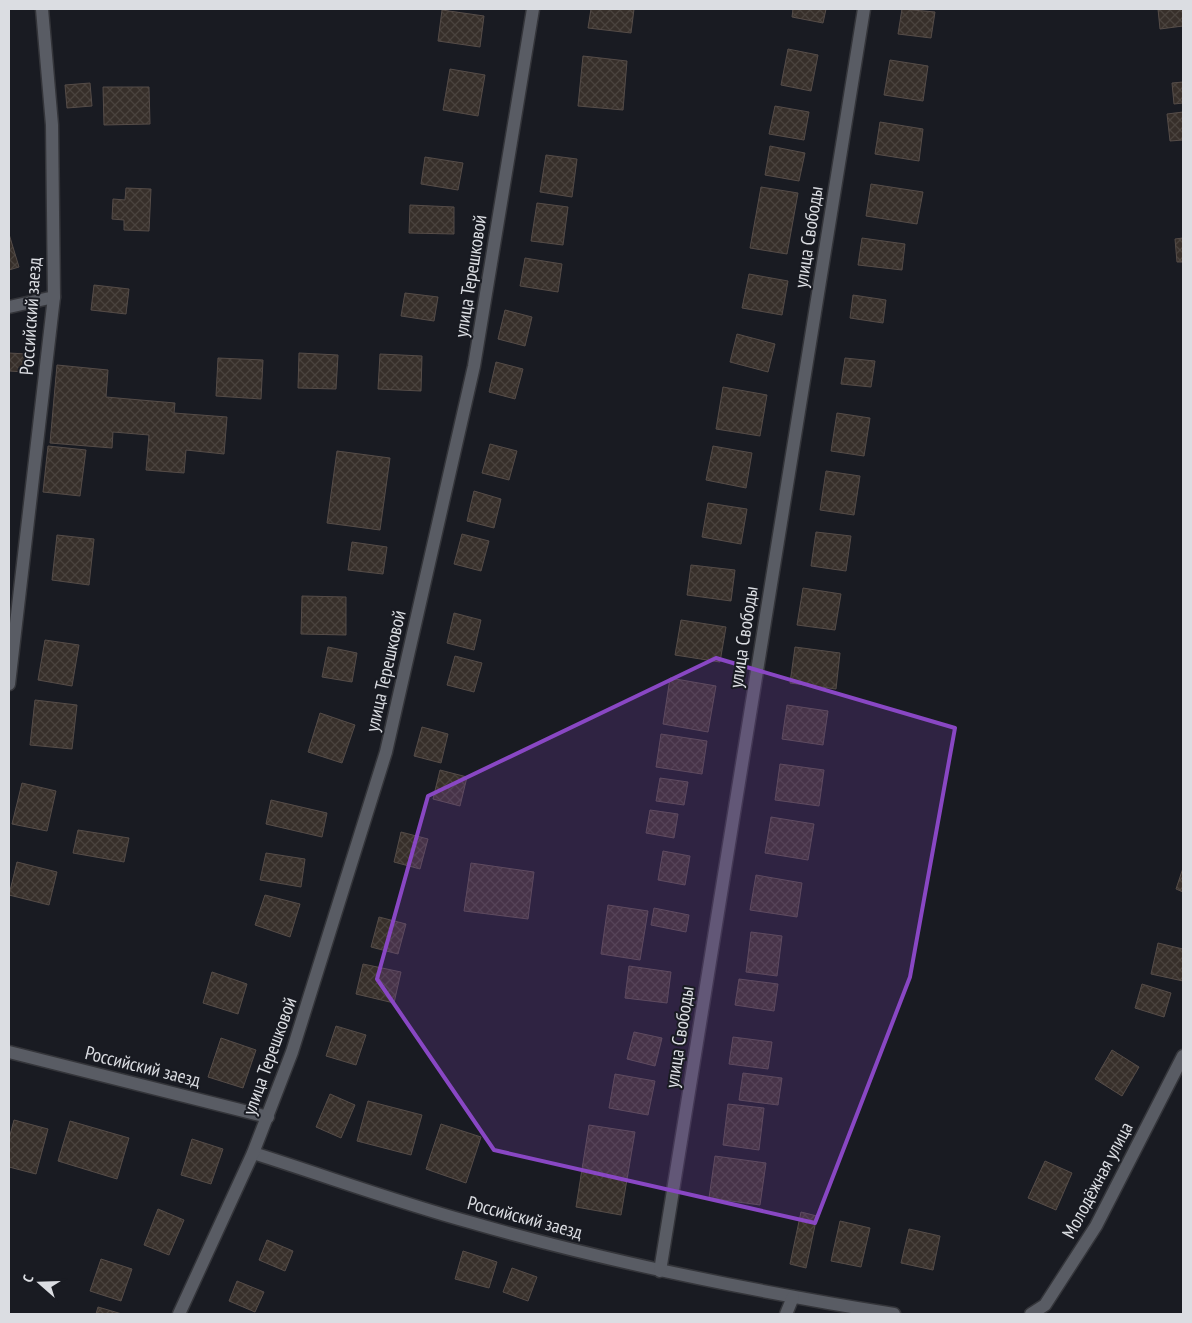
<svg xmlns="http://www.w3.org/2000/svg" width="1192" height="1323" font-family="'PT Sans Narrow',sans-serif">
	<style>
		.building { fill: url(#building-cross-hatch); stroke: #554c48 }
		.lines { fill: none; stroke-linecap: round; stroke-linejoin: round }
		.minor-casing { stroke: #34353a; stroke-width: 15 }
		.minor { stroke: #595c64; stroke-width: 12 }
		.marked { fill: #8947c4; fill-opacity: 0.2; stroke: #8947c4; stroke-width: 4; stroke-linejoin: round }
		.labels { text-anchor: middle; stroke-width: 4; stroke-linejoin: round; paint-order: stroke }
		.street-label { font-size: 19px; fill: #dbdde2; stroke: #191b22 }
	</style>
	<defs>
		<pattern id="building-cross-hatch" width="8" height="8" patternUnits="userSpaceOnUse" patternTransform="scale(1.25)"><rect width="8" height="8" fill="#372f2a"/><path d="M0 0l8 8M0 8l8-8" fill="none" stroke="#4a433e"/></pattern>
	</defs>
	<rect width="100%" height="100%" fill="#191b22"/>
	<!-- building -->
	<g class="building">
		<path d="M591 9H634L631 33 588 28Z"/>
		<path d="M793 9H826L823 23 792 17Z"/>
		<path d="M902 9 935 12 931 38 898 34Z"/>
		<path d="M1158 9H1183V26L1160 29Z"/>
		<path d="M442 10 484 16 480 47 438 41Z"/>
		<path d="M788 49 818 55 811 91 781 85Z"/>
		<path d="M583 56 627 61 623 110 578 106Z"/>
		<path d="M890 60 928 66 923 101 884 95Z"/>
		<path d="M450 69 485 75 478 116 443 110Z"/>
		<path d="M1183 82V103L1174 104 1172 83Z"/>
		<path d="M90 83 92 106 67 108 65 85Z"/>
		<path d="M103 87H149L150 124 104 125Z"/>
		<path d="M775 106 809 112 804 140 769 134Z"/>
		<path d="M1183 112V140L1170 141 1167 114Z"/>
		<path d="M880 122 923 129 919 161 875 154Z"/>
		<path d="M770 146 805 153 799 181 765 175Z"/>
		<path d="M546 155 577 159 572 197 540 192Z"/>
		<path d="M425 157 463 163 458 190 421 184Z"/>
		<path d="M871 184 923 192 917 224 866 216Z"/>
		<path d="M761 187 798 193 787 254 750 248Z"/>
		<path d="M126 188 151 189 149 231 124 230V220L112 219 113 199 125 200Z"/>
		<path d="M537 203 568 207 563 245 531 241Z"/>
		<path d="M410 205 454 207V234L409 233Z"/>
		<path d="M9 234 19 267 9 270Z"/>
		<path d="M862 238 905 244 902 270 858 265Z"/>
		<path d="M1183 238V262H1177L1175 239Z"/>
		<path d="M525 258 562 264 558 292 520 286Z"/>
		<path d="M749 274 788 281 782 315 742 308Z"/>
		<path d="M94 285 129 289 126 314 91 310Z"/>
		<path d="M405 293 438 297 434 321 401 316Z"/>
		<path d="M853 295 886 300 883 323 850 318Z"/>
		<path d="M505 310 532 317 525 346 498 339Z"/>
		<path d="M737 334 775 344 768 372 730 362Z"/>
		<path d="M9 353 26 354V372L9 371Z"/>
		<path d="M299 353 338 355 336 389 298 388Z"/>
		<path d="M380 354 422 356 421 391 378 389Z"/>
		<path d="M218 358 263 360 261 399 216 396Z"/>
		<path d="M845 358 875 361 871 387 841 384Z"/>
		<path d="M496 362 523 369 515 399 489 392Z"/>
		<path d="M57 365 108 370 106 397 175 403 174 413 227 417 224 454 186 450 184 473 146 470 149 435 113 432 112 448 50 443Z"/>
		<path d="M723 387 767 395 760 436 716 429Z"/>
		<path d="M837 413 870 418 864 456 831 451Z"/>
		<path d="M490 444 517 451 509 480 482 473Z"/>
		<path d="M48 446 86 450 80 496 43 492Z"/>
		<path d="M713 446 752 453 746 488 706 480Z"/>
		<path d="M337 451 390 458 380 530 327 523Z"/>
		<path d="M826 471 860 476 854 515 820 510Z"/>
		<path d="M474 491 501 499 494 528 467 521Z"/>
		<path d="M708 503 747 509 741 544 702 537Z"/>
		<path d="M816 532 851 536 846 571 811 566Z"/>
		<path d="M462 534 489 541 481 571 454 564Z"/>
		<path d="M57 535 94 539 89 585 52 580Z"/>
		<path d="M352 542 387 547 383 574 348 570Z"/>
		<path d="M691 565 735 570 731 601 687 595Z"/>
		<path d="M803 588 841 594 835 630 797 625Z"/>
		<path d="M302 596 346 597V635L301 634Z"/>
		<path d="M454 613 481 620 474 650 447 643Z"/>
		<path d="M681 620 726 627 720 662 675 655Z"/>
		<path d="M45 640 79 645 72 686 38 680Z"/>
		<path d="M328 647 357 653 352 682 322 677Z"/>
		<path d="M795 647 840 653 836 689 790 683Z"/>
		<path d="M455 656 482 663 474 692 447 685Z"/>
		<path d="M670 678 716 686 708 732 663 724Z"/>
		<path d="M35 700 77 705 72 749 30 745Z"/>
		<path d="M787 705 828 711 823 745 782 739Z"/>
		<path d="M320 713 355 725 342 763 308 752Z"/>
		<path d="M422 727 448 734 441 763 414 756Z"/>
		<path d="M661 734 707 741 702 774 656 767Z"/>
		<path d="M780 764 824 770 819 806 775 800Z"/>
		<path d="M440 770 467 777 460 806 433 799Z"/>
		<path d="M660 778 688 782 684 805 656 801Z"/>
		<path d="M22 783 56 791 47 831 12 824Z"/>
		<path d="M271 800 327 813 322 837 266 824Z"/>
		<path d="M650 810 678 814 674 838 646 833Z"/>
		<path d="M771 817 814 824 808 860 765 853Z"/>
		<path d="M78 830 129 838 124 862 73 853Z"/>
		<path d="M401 832 428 839 420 869 394 862Z"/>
		<path d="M663 851 690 856 685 885 658 880Z"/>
		<path d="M266 853 305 859 301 887 260 880Z"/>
		<path d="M17 862 57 872 49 905 9 895Z"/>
		<path d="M471 863 534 872 528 919 464 911Z"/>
		<path d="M1183 868V892L1176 889Z"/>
		<path d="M756 875 802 883 797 917 750 910Z"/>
		<path d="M265 895 300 904 290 937 255 925Z"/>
		<path d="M608 905 648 911 640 960 601 954Z"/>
		<path d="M654 908 689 915 686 932 651 925Z"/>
		<path d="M379 917 406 924 398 954 371 947Z"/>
		<path d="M751 932 782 936 777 976 746 972Z"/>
		<path d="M1158 943 1183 949V981L1151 974Z"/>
		<path d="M363 964 401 972 394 1003 356 994Z"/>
		<path d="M629 966 671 972 667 1003 625 998Z"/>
		<path d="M212 972 247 984 238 1014 203 1003Z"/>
		<path d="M739 979 778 984 774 1011 735 1005Z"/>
		<path d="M1142 984 1171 993 1164 1017 1135 1008Z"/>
		<path d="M336 1026 366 1035 356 1065 326 1056Z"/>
		<path d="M634 1032 662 1038 655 1066 627 1059Z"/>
		<path d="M733 1037 772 1042 768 1069 729 1064Z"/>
		<path d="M221 1038 256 1050 243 1088 208 1077Z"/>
		<path d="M1112 1050 1139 1067 1122 1096 1095 1079Z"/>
		<path d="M743 1073 782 1078 778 1105 739 1100Z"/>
		<path d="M615 1074 655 1081 648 1115 609 1108Z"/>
		<path d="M330 1094 355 1105 341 1138 316 1127Z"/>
		<path d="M368 1101 422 1115 411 1155 357 1141Z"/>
		<path d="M728 1104 764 1108 759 1150 723 1145Z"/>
		<path d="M14 1120 48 1129 36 1174 9 1167V1139Z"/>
		<path d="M70 1121 129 1138 117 1179 58 1161Z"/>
		<path d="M441 1124 481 1137 466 1183 426 1169Z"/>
		<path d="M589 1125 635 1132 621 1215 576 1207Z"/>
		<path d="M192 1139 223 1149 211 1184 181 1175Z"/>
		<path d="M715 1156 766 1163 760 1205 709 1198Z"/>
		<path d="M1045 1161 1072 1173 1056 1210 1028 1198Z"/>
		<path d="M158 1209 184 1220 169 1255 144 1245Z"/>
		<path d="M801 1212 817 1216 806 1268 790 1264Z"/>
		<path d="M840 1221 870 1228 861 1267 831 1261Z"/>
		<path d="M909 1229 940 1236 933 1270 901 1263Z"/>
		<path d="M267 1240 293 1251 285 1271 259 1260Z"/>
		<path d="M463 1251 497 1262 489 1288 455 1279Z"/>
		<path d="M101 1259 132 1269 121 1301 90 1291Z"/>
		<path d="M512 1268 537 1277 528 1301 503 1292Z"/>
		<path d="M237 1281 264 1292 255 1312 229 1301Z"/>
		<path d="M98 1307 122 1314H96Z"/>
	</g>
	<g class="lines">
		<defs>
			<g id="minor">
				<path d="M9 307 54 297"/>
				<path d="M9 684 54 297 52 125 42 9"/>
				<path d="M9 1052 268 1117"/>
				<path d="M253 1153C326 1176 399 1203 473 1223 611 1263 752 1291 894 1314"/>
				<path d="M660 1271 864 9"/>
				<path d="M179 1314 253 1153 292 1052 386 752 474 366 533 9"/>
				<path d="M786 1314 793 1297"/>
				<path d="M1031 1314 1045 1305 1096 1226 1183 1056"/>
			</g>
		</defs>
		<!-- minor casing -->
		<use href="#minor" class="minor-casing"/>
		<!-- minor -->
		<use href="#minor" class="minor"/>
	</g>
	<!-- marked area -->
	<path class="marked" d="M716 658 955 728 910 977 815 1223 494 1150 377 979 428 796Z"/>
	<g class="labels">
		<!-- street labels -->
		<g class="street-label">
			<text transform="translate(808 237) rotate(-81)" y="7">улица Свободы</text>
			<text transform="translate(470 276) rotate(-81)" y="7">улица Терешковой</text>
			<text transform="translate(30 316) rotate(-86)" y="7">Российский заезд</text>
			<text transform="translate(743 637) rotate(-81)" y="7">улица Свободы</text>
			<text transform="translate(385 671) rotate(-77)" y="7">улица Терешковой</text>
			<text transform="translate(679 1037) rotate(-81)" y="7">улица Свободы</text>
			<text transform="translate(269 1056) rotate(-70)" y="7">улица Терешковой</text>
			<text transform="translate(143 1066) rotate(14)" y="7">Российский заезд</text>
			<text transform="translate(1097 1180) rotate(-62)" y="7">Молодёжная улица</text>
			<text transform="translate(525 1217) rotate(15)" y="7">Российский заезд</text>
		</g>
	</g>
	<!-- border -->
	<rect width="1192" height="1323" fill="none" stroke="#dbdde2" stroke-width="20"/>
	<!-- north arrow -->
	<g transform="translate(40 1283) rotate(290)" stroke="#191b22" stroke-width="4" paint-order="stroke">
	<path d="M0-4L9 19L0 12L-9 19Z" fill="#dbdde2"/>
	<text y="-8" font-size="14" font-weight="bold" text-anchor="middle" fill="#dbdde2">С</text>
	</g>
</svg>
